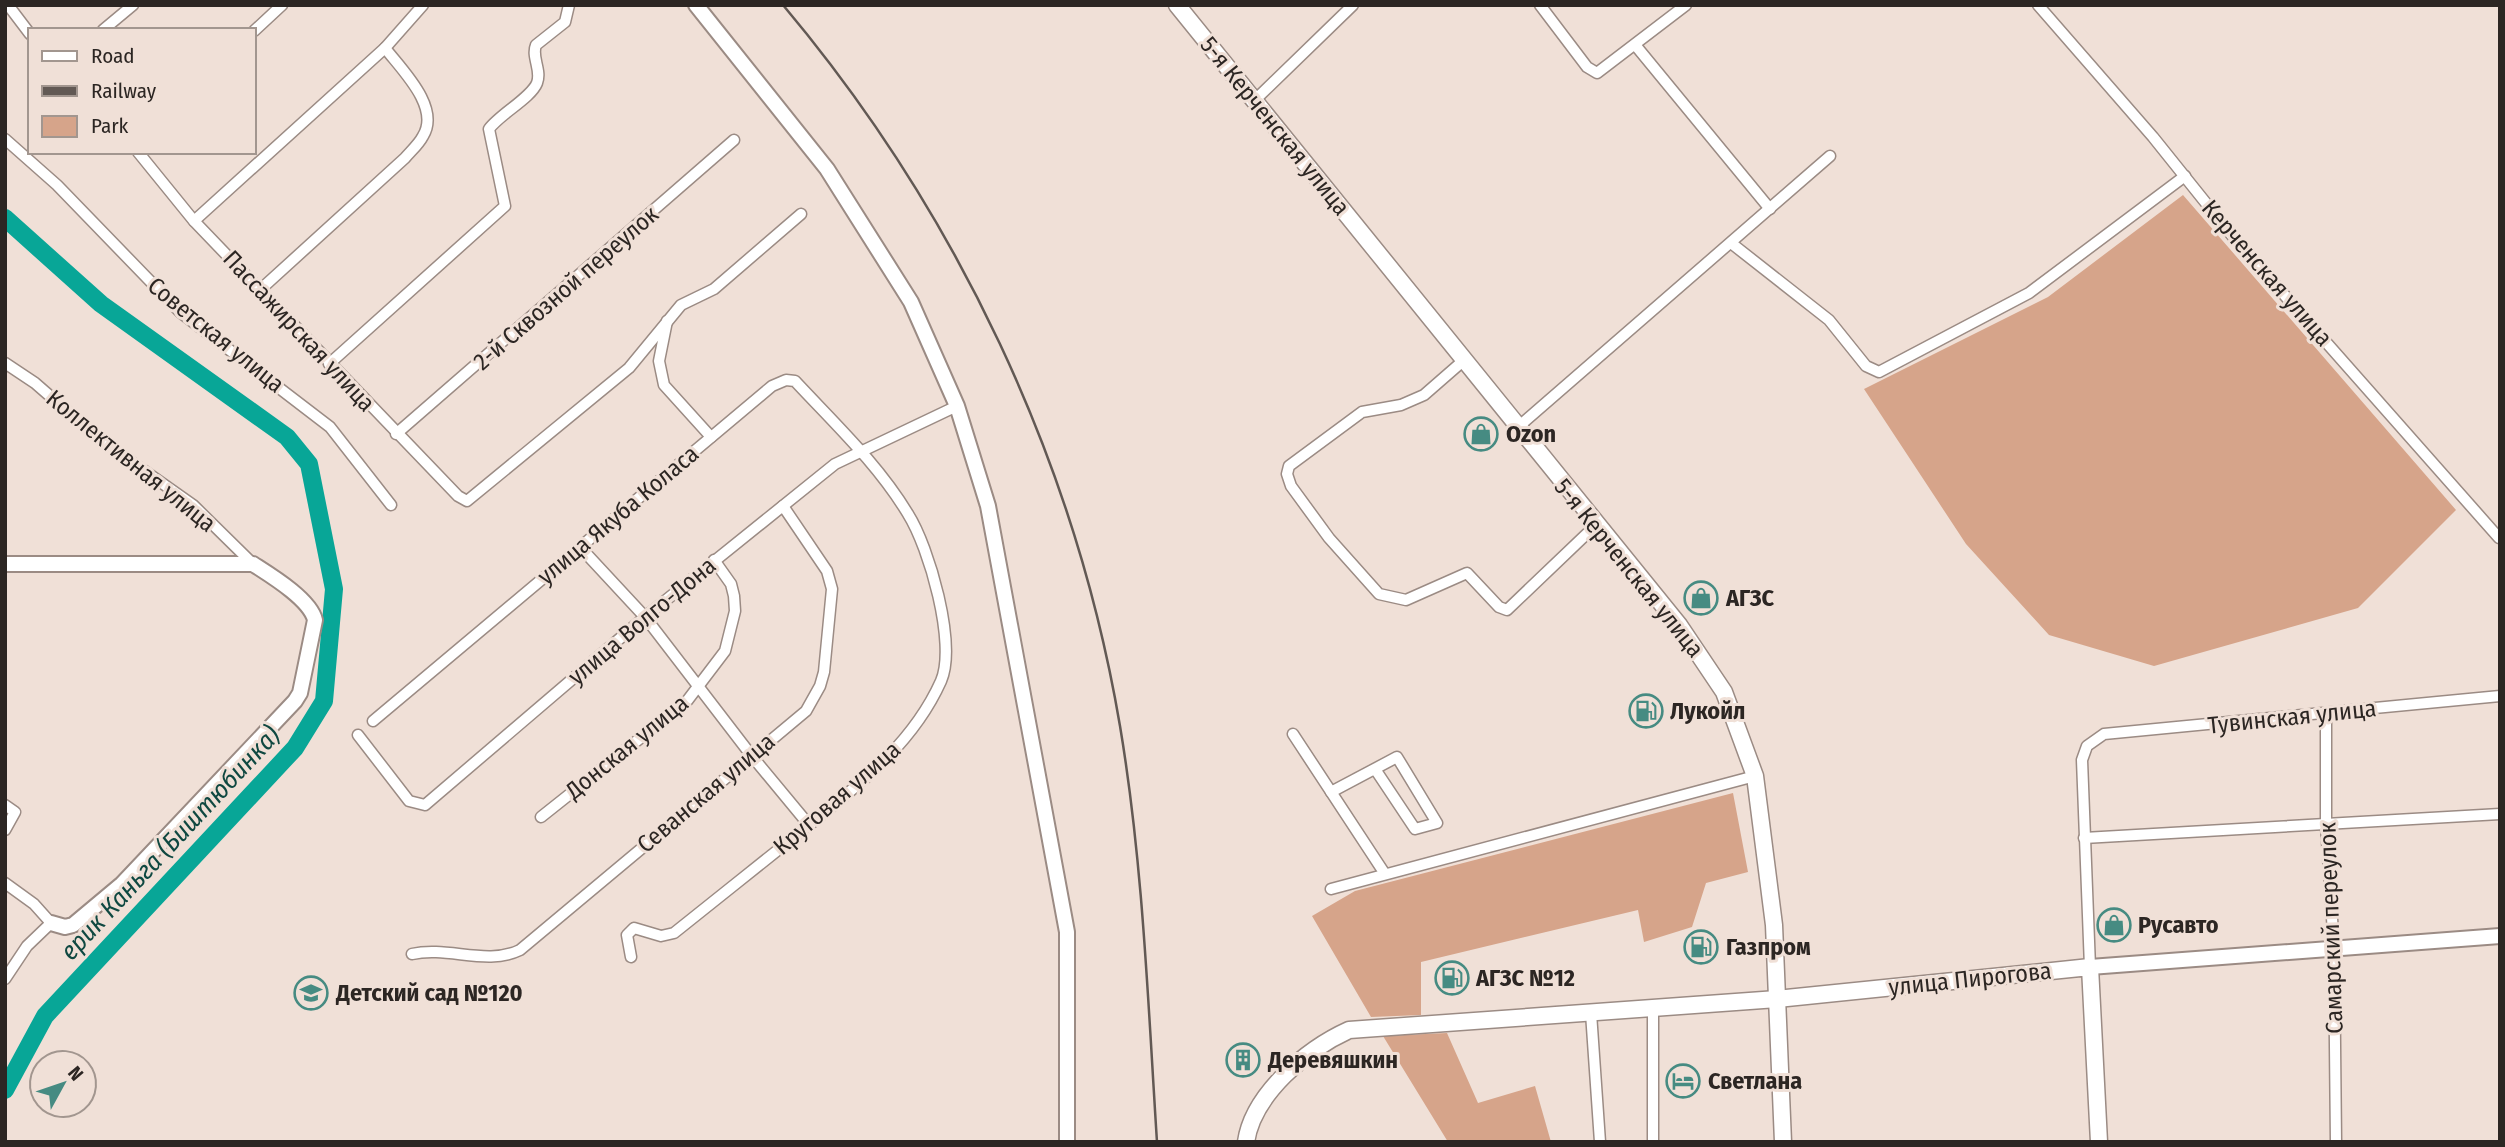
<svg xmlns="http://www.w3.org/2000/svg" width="2505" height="1147" font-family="'Fira Sans Condensed',sans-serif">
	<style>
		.green { fill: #d6a48a }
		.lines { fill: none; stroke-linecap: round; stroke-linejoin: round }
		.river { stroke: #08a697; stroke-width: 18 }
		.street-casing { stroke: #9b8b84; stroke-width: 13 }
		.secondary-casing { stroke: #9b8b84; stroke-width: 18 }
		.primary-casing { stroke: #9b8b84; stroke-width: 19 }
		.street { stroke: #fff; stroke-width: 10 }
		.secondary { stroke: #fff; stroke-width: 14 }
		.primary { stroke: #fff; stroke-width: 16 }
		.rail { stroke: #625954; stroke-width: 2.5 }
		.labels { text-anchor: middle; stroke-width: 6; stroke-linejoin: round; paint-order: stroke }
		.street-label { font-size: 24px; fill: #2c2623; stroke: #f0e0d7 }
		.poi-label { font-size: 24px; font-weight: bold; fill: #2c2623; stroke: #f0e0d7; text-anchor: start }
		.water-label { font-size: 26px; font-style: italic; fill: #0f4841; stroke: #f0e0d7 }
	</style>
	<rect width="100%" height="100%" fill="#f0e0d7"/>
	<!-- green -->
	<g class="green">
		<path d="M2183 195 2456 510 2358 608 2154 666 2049 635 1966 544 1864 389 2048 297Z"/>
		<path d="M1733 793 1748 872 1706 883 1692 927 1644 942 1638 910 1421 962V1015L1371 1017 1312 916 1355 891Z"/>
		<path d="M1447 1033 1478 1103 1535 1086 1551 1142H1448L1383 1036Z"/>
	</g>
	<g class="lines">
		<!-- river -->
		<path class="river" d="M5 218 101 304 287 437 309 464 334 589 324 701 295 748 45 1016 5 1090"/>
		<defs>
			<g id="street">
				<path d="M8 5 30 34"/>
				<path d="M1540 5 1587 67 1597 73 1686 5"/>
				<path d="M2038 5 2153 137 2234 238 2499 538"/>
				<path d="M103 30 133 5"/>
				<path d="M254 31 282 5"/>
				<path d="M1636 46 1770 209"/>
				<path d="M1255 100 1353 5"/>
				<path d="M5 139 57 185 180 312 330 427 391 505"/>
				<path d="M138 152 194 221 458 496 467 501 629 368 681 305 714 289 801 214"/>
				<path d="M194 221 385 48 423 5"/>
				<path d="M1731 243 1829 320 1866 366 1879 372 2029 293 2185 176"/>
				<path d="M261 289 405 158C411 151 419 144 423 136 441 107 401 69 385 48"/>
				<path d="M667 321 659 361 664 385 711 437"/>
				<path d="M1463 361 1424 395 1401 405 1362 412 1289 466 1287 474 1291 486 1329 538 1379 594 1406 600 1467 573 1499 607 1507 610 1596 525"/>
				<path d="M5 363 35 383 98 438 193 505 253 564"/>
				<path d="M329 364 505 206 489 129C500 114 531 98 537 83 542 70 531 57 536 45L565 22 569 5"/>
				<path d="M1517 428 1830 156"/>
				<path d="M396 434 734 140"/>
				<path d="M580 547 645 617 751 755 809 825"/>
				<path d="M2326 714V825L2334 949 2336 1142"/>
				<path d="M373 721 772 386 786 380 795 381C834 423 878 464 908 514 929 547 957 644 941 681 911 748 853 789 798 834 757 867 715 900 674 933L661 936 634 928 627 935 631 957"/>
				<path d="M1293 734 1385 874"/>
				<path d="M358 735 409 801 425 805 645 617 835 464 957 406"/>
				<path d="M1331 792 1397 757 1437 823 1415 829 1375 769"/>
				<path d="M5 805 15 812 5 830"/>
				<path d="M541 817 687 701 725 651 735 611 734 596 731 584 714 560"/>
				<path d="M2084 838 2500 814"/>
				<path d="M5 883 34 904 51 923 27 946 5 979"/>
				<path d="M1331 889 1755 776"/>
				<path d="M412 954C448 946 487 966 520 950L806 711 820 686 824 672 832 589 827 571 783 506"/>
				<path d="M2090 967 2082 760 2087 746 2104 734 2500 696"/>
				<path d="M1591 1013 1600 1142"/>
				<path d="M1653 1142V1008"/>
			</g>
			<g id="secondary">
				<path d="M696 5 827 169 911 302 957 406 988 506 1067 932V1142"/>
				<path d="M5 564H253C270 575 310 599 315 620L300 693 295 701 122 884 73 925 65 927 51 923"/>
				<path d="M2090 967 2500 936"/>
			</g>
			<g id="primary">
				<path d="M1177 5 1679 625 1724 692 1755 776 1774 925 1783 1142"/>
				<path d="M1246 1142C1253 1094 1307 1049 1349 1030L1777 999 2090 967 2099 1142"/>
			</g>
		</defs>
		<!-- street casing -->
		<use href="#street" class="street-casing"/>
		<!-- secondary casing -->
		<use href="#secondary" class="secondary-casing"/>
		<!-- primary casing -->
		<use href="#primary" class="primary-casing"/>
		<!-- street -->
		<use href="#street" class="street"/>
		<!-- secondary -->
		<use href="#secondary" class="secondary"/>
		<!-- primary -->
		<use href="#primary" class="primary"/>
		<!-- rail -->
		<path class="rail" d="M783 5C956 211 1075 460 1120 726 1143 863 1148 1003 1157 1142"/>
	</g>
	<!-- icons -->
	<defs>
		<symbol id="shop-ring" viewBox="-11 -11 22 22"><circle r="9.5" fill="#f0e0d7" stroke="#468b82" stroke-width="1.5"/><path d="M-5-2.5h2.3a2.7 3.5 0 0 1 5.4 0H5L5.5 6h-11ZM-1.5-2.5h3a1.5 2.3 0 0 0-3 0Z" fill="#468b82"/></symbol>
		<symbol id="fuel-ring" viewBox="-11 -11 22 22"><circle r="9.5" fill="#f0e0d7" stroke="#468b82" stroke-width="1.5"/><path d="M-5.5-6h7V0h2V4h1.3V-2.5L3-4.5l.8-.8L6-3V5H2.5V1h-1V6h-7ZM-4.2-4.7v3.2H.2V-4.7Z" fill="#468b82"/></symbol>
		<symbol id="school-ring" viewBox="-11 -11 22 22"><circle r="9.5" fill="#f0e0d7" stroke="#468b82" stroke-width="1.5"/><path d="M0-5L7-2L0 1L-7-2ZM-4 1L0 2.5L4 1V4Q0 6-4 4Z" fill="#468b82"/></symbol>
		<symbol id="building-ring" viewBox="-11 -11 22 22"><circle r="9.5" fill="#f0e0d7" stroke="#468b82" stroke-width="1.5"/><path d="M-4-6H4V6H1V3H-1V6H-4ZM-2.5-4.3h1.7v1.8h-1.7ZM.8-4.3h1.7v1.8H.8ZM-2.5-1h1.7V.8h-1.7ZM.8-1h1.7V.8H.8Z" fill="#468b82"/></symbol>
		<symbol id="hotel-ring" viewBox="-11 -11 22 22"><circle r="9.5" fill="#f0e0d7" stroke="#468b82" stroke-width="1.5"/><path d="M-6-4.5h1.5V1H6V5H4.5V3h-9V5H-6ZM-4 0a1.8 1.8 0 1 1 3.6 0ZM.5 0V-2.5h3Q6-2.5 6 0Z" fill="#468b82"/></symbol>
	</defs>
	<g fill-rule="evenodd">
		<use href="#shop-ring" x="1462" y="415" width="38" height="38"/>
		<use href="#shop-ring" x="1682" y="579" width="38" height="38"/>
		<use href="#fuel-ring" x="1627" y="692" width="38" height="38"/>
		<use href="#shop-ring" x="2095" y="906" width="38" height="38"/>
		<use href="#fuel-ring" x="1682" y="928" width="38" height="38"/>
		<use href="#fuel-ring" x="1433" y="959" width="38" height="38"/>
		<use href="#school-ring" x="292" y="974" width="38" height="38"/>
		<use href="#building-ring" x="1224" y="1041" width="38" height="38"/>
		<use href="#hotel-ring" x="1664" y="1062" width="38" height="38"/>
	</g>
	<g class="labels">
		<!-- street labels -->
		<g class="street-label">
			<text transform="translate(1275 126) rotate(51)" y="8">5-я Керченская улица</text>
			<text transform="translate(2267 273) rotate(49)" y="8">Керченская улица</text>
			<text transform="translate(566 288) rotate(-41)" y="8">2-й Сквозной переулок</text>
			<text transform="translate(299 331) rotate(47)" y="8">Пассажирская улица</text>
			<text transform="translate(216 335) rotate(39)" y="8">Советская улица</text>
			<text transform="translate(131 461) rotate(39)" y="8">Коллективная улица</text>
			<text transform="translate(618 515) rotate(-40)" y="8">улица Якуба Коласа</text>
			<text transform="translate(1629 568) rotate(51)" y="8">5-я Керченская улица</text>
			<text transform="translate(642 621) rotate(-40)" y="8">улица Волго-Дона</text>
			<text transform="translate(2292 717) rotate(-6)" y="8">Тувинская улица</text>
			<text transform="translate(627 747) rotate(-39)" y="8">Донская улица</text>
			<text transform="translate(706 793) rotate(-40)" y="8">Севанская улица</text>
			<text transform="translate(837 798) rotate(-41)" y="8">Круговая улица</text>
			<text transform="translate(2331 928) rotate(-92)" y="8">Самарский переулок</text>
			<text transform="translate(1970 979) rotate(-6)" y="8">улица Пирогова</text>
		</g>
		<!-- poi labels -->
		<g class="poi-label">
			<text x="1506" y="442">Ozon</text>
			<text x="1726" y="606">АГЗС</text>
			<text x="1670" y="719">Лукойл</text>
			<text x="2138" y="933">Русавто</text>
			<text x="1726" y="955">Газпром</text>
			<text x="1476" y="986">АГЗС №12</text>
			<text x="336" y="1001">Детский сад №120</text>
			<text x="1268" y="1068">Деревяшкин</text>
			<text x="1708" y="1089">Светлана</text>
		</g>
		<!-- water labels -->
		<g class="water-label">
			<text transform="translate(170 843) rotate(-47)" y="9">ерик Каньга (Биштюбинка)</text>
		</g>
	</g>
	<!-- border -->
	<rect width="2505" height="1147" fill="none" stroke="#2c2623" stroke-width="14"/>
	<!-- legend -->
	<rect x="28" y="28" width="228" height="126" fill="#f0e0d7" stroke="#a2968f" stroke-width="2"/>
	<rect x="42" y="51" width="35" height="10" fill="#ffffff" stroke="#a2968f" stroke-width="2"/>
	<text x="91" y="63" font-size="21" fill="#2c2623">Road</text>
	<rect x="42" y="86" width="35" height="10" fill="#625954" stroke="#a2968f" stroke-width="2"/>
	<text x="91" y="98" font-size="21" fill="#2c2623">Railway</text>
	<rect x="42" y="116" width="35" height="21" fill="#d6a48a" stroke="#a2968f" stroke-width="2"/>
	<text x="91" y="133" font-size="21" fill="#2c2623">Park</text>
	<!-- north arrow -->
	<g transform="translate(63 1084) rotate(50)"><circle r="33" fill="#f0e0d7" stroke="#a2968f" stroke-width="2"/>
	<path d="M0-5L12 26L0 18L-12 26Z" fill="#468b82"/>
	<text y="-10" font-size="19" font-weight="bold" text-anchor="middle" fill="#2c2623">N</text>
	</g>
</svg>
